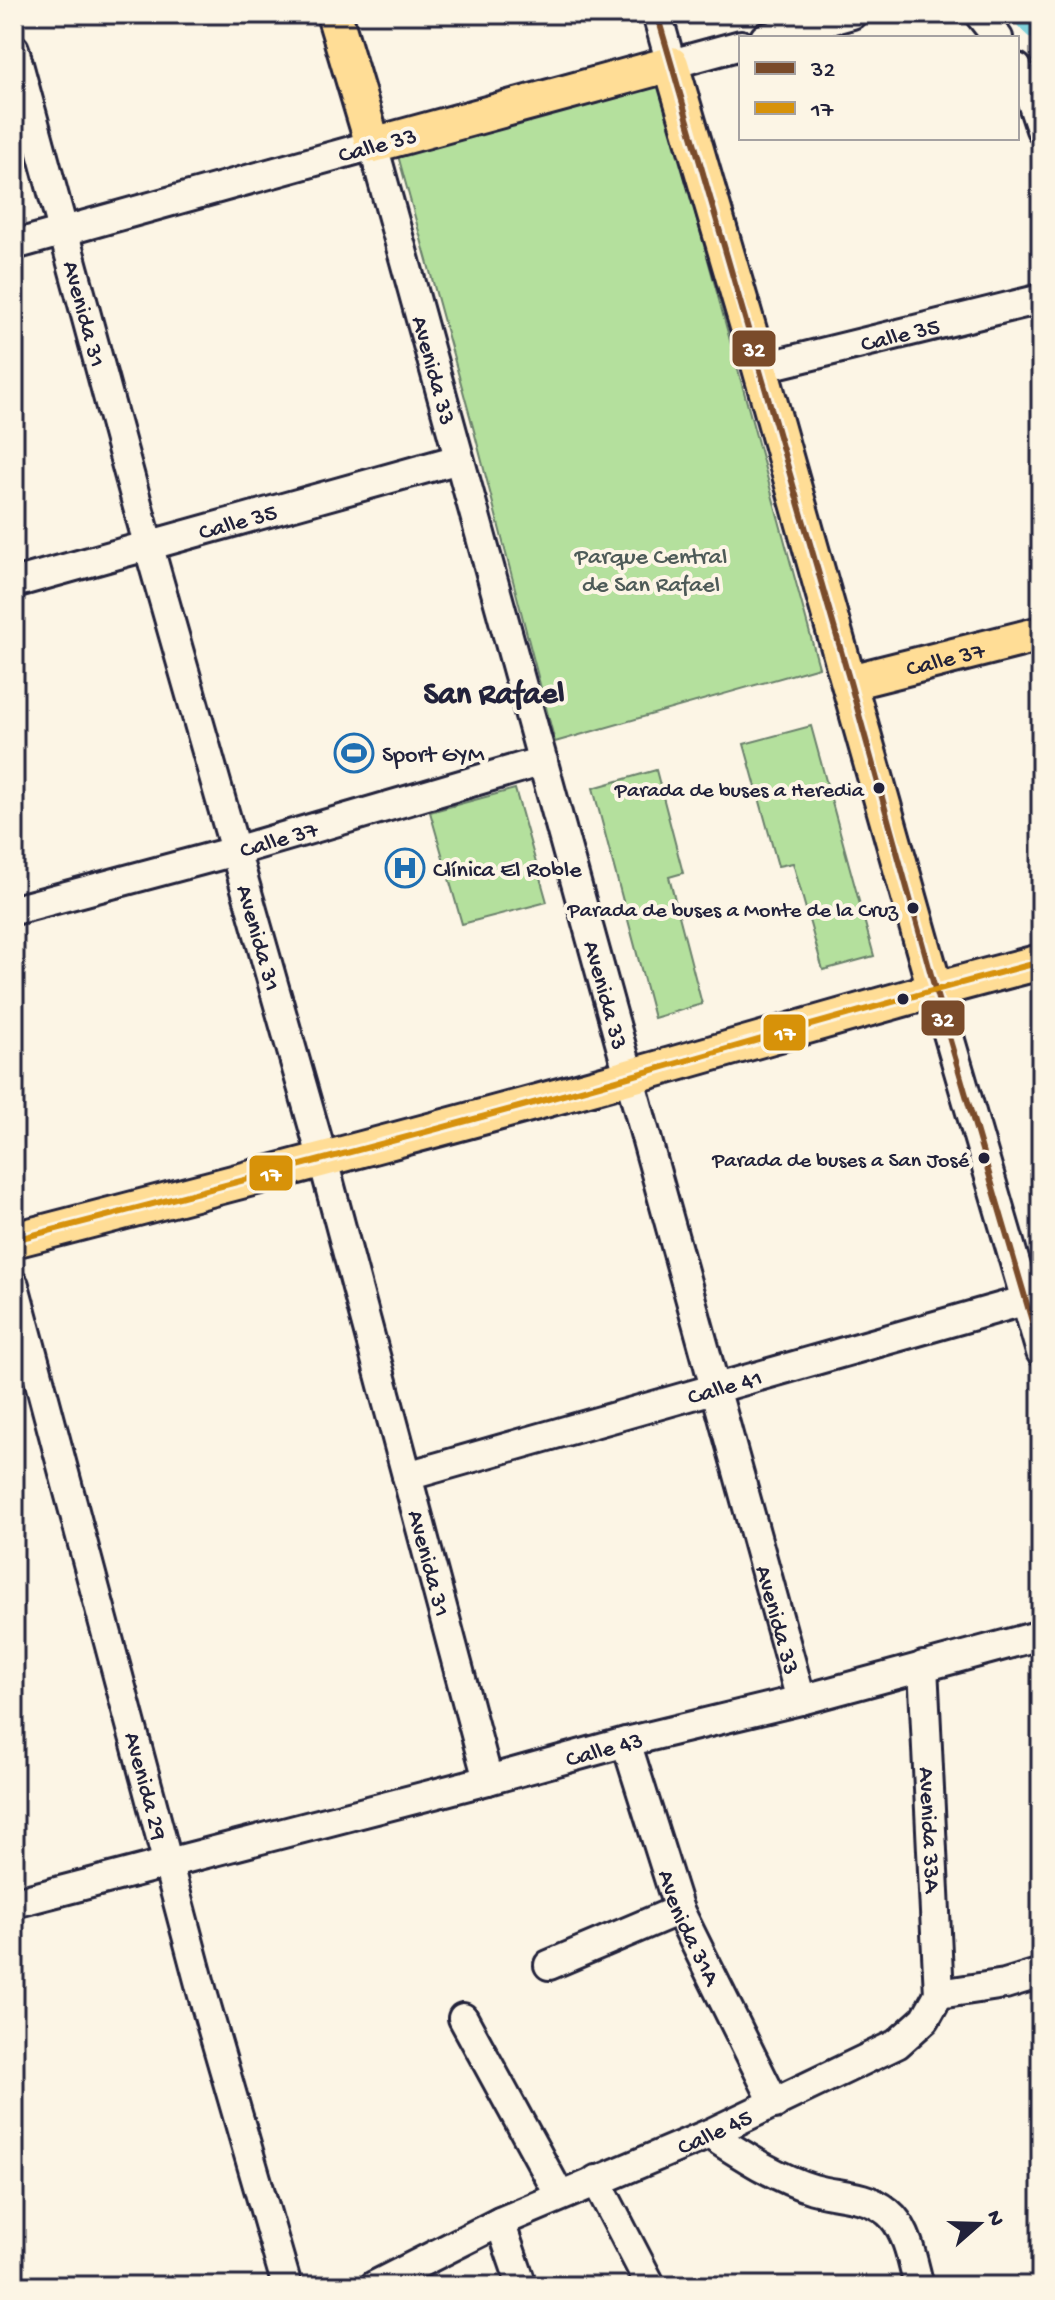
<svg xmlns="http://www.w3.org/2000/svg" width="1055" height="2300" font-family="'Gochi Hand',sans-serif">
	<style>
		.green { fill: #b4e09d; stroke: #6b816c; stroke-width: 2 }
		.lines { fill: none; stroke-linecap: round; stroke-linejoin: round }
		.river { stroke: #7fd0d9; stroke-width: 40 }
		.minor-casing { stroke: #22223b; stroke-width: 34 }
		.major-casing { stroke: #22223b; stroke-width: 40 }
		.minor { stroke: #fcf5e5; stroke-width: 28 }
		.major { stroke: #ffdd96; stroke-width: 34 }
		.bus-1-casing { stroke: #fcf5e5; stroke-width: 12 }
		.bus-2-casing { stroke: #fcf5e5; stroke-width: 12 }
		.bus-1 { stroke: #7a4b2a; stroke-width: 6 }
		.bus-2 { stroke: #d79209; stroke-width: 6 }
		.bus-dot { fill: #22223b; stroke: #fcf5e5; stroke-width: 3 }
		.labels { text-anchor: middle; stroke-width: 8; stroke-linejoin: round; paint-order: stroke }
		.bus-label { font-size: 22px; fill: #22223b; stroke: #fcf5e5; text-anchor: end }
		.street-label { font-size: 24px; fill: #22223b; stroke: #fcf5e5 }
		.park-label { font-size: 24px; fill: #4e5b58; stroke: #fcf5e5 }
		.poi-label { font-size: 24px; fill: #22223b; stroke: #fcf5e5; text-anchor: start }
		.district-label { font-size: 32px; font-weight: bold; fill: #22223b; stroke: #fcf5e5 }
		.line-badge { stroke: #fcf5e5; stroke-width: 3 }
		.badge-label { font-size: 22px; text-anchor: middle; font-weight: bold; fill: #fff }
	</style>
	<rect width="100%" height="100%" fill="#fcf5e5"/>
	<filter id="ink" filterUnits="userSpaceOnUse"><feTurbulence type="fractalNoise" baseFrequency=".0125" numOctaves="2"/><feDisplacementMap in="SourceGraphic" scale="16" xChannelSelector="R" yChannelSelector="G"/><feConvolveMatrix kernelMatrix="1 2 1 2 8 2 1 2 1" color-interpolation-filters="sRGB"/></filter>
	<g filter="url(#ink)">
		<!-- green -->
		<g class="green">
			<path d="M659 80 819 667 555 742 473 427 397 152Z"/>
			<path d="M811 726 874 956 823 970 793 863 778 866 744 744Z"/>
			<path d="M656 770 683 873 669 877 702 1004 654 1018 593 788Z"/>
			<path d="M515 789 547 902 462 924 430 812Z"/>
		</g>
		<g class="lines">
			<!-- river -->
			<path class="river" d="M1034 14 1041 21"/>
			<defs>
				<g id="minor">
					<path d="M657 14 671 64 741 45"/>
					<path d="M979 14 998 38"/>
					<path d="M765 38 852 14"/>
					<path id="s1" d="M14 49 148 544 323 1160 488 1780"/>
					<path d="M1017 68 1031 99 1041 129"/>
					<path id="s2" d="M14 245 373 145 801 1700"/>
					<path id="s3" d="M760 368 1041 299"/>
					<path id="s4" d="M14 583 459 459"/>
					<path id="s5" d="M14 910 235 851 543 761"/>
					<path d="M935 989 1041 1352"/>
					<path id="s6" d="M14 1285 202 1992 287 2286"/>
					<path id="s7" d="M407 1476 1041 1296"/>
					<path id="s8" d="M923 1666 939 1994"/>
					<path id="s9" d="M626 1742 679 1910 775 2104"/>
					<path id="s10" d="M14 1903 488 1780 626 1742 801 1700 1041 1635"/>
					<path d="M549 1965 679 1910"/>
					<path d="M463 2018 560 2196"/>
					<path d="M709 2134C742 2155 776 2178 813 2189 841 2197 872 2194 893 2217 909 2235 913 2264 919 2286"/>
					<path d="M596 2180 651 2286"/>
					<path d="M500 2222 522 2286"/>
					<path id="s11" d="M374 2286 500 2222 709 2134 897 2044 925 2019 939 1994 1005 1984 1041 1973"/>
				</g>
				<g id="major">
					<path d="M334 14 373 145 671 64 760 368 935 989"/>
					<path id="s12" d="M850 682 1041 634"/>
					<path d="M14 1240C219 1187 424 1134 628 1077 765 1039 902 997 1041 962"/>
				</g>
			</defs>
			<!-- minor casing -->
			<use href="#minor" class="minor-casing"/>
			<!-- major casing -->
			<use href="#major" class="major-casing"/>
			<!-- minor -->
			<use href="#minor" class="minor"/>
			<!-- major -->
			<use href="#major" class="major"/>
			<defs>
				<path id="bus-1" d="M657 14 850 682 935 989 1041 1352"/>
				<path id="bus-2" d="M14 1240C219 1187 424 1134 628 1077 765 1039 902 997 1041 962"/>
			</defs>
			<!-- bus-1 casing -->
			<use href="#bus-1" class="bus-1-casing"/>
			<!-- bus-2 casing -->
			<use href="#bus-2" class="bus-2-casing"/>
			<!-- bus-1 -->
			<use href="#bus-1" class="bus-1"/>
			<!-- bus-2 -->
			<use href="#bus-2" class="bus-2"/>
		</g>
	</g>
	<!-- icons -->
	<defs>
		<symbol id="stadium-ring" viewBox="-11 -11 22 22"><circle r="9.5" fill="#fcf5e5" stroke="#1f6fb2" stroke-width="1.5"/><path d="M0-5a6.5 5 0 1 0 0 10a6.5 5 0 1 0 0-10ZM-3.5-1.8h7v3.6h-7Z" fill="#1f6fb2"/></symbol>
		<symbol id="hospital-ring" viewBox="-11 -11 22 22"><circle r="9.5" fill="#fcf5e5" stroke="#1f6fb2" stroke-width="1.5"/><path d="M-5-5h3v3.5h4V-5h3V5h-3V1.5h-4V5h-3Z" fill="#1f6fb2"/></symbol>
	</defs>
	<g fill-rule="evenodd">
		<use href="#stadium-ring" x="332" y="731" width="44" height="44"/>
		<use href="#hospital-ring" x="383" y="846" width="44" height="44"/>
	</g>
	<!-- markers -->
	<g class="bus-dot">
		<circle cx="879" cy="788" r="7"/>
		<circle cx="913" cy="908" r="7"/>
		<circle cx="903" cy="999" r="7"/>
		<circle cx="984" cy="1158" r="7"/>
	</g>
	<g class="labels">
		<!-- bus labels -->
		<g class="bus-label">
			<text x="864" y="796">Parada de buses a Heredia</text>
			<text x="898" y="916">Parada de buses a Monte de la Cruz</text>
			<text x="969" y="1166">Parada de buses a San José</text>
		</g>
		<!-- street labels -->
		<g class="street-label">
			<text transform="translate(377 144) rotate(-15)" y="8">Calle 33</text>
			<text dy="8" stroke="none"><textPath href="#s1" startOffset="274">Avenida 31</textPath></text>
			<text dy="8" stroke="none"><textPath href="#s3" startOffset="144">Calle 35</textPath></text>
			<text dy="8" stroke="none"><textPath href="#s2" startOffset="606">Avenida 33</textPath></text>
			<text dy="8" stroke="none"><textPath href="#s4" startOffset="232">Calle 35</textPath></text>
			<text dy="8" stroke="none"><textPath href="#s12" startOffset="98">Calle 37</textPath></text>
			<text dy="8" stroke="none"><textPath href="#s5" startOffset="274">Calle 37</textPath></text>
			<text dy="8" stroke="none"><textPath href="#s1" startOffset="922">Avenida 31</textPath></text>
			<text dy="8" stroke="none"><textPath href="#s2" startOffset="1254">Avenida 33</textPath></text>
			<text dy="8" stroke="none"><textPath href="#s7" startOffset="330">Calle 41</textPath></text>
			<text dy="8" stroke="none"><textPath href="#s1" startOffset="1570">Avenida 31</textPath></text>
			<text dy="8" stroke="none"><textPath href="#s2" startOffset="1902">Avenida 33</textPath></text>
			<text dy="8" stroke="none"><textPath href="#s10" startOffset="610">Calle 43</textPath></text>
			<text dy="8" stroke="none"><textPath href="#s6" startOffset="518">Avenida 29</textPath></text>
			<text dy="8" stroke="none"><textPath href="#s8" startOffset="164">Avenida 33A</textPath></text>
			<text dy="8" stroke="none"><textPath href="#s9" startOffset="196">Avenida 31A</textPath></text>
			<text dy="8" stroke="none"><textPath href="#s11" startOffset="374">Calle 45</textPath></text>
		</g>
		<!-- park labels -->
		<g class="park-label">
			<text x="651" y="563">Parque Central<tspan x="651" dy="28">de San Rafael</tspan></text>
		</g>
		<!-- poi labels -->
		<g class="poi-label">
			<text x="382" y="761">Sport GYM</text>
			<text x="433" y="876">Clínica El Roble</text>
		</g>
		<!-- district labels -->
		<g class="district-label">
			<text x="494" y="702">San Rafael</text>
		</g>
	</g>
	<g class="line-badge">
		<rect x="731" y="329" width="46" height="39" rx="8" fill="#7a4b2a"/>
		<rect x="920" y="999" width="46" height="38" rx="8" fill="#7a4b2a"/>
		<rect x="762" y="1013" width="45" height="39" rx="8" fill="#d79209"/>
		<rect x="248" y="1154" width="46" height="38" rx="8" fill="#d79209"/>
	</g>
	<g class="badge-label">
		<text x="754" y="356">32</text>
		<text x="943" y="1026">32</text>
		<text x="785" y="1040">17</text>
		<text x="271" y="1181">17</text>
	</g>
	<!-- margin -->
	<rect width="1055" height="2300" fill="none" stroke="#fcf5e5" stroke-width="48"/>
	<rect x="24" y="24" width="1007" height="2252" fill="none" stroke="#22223b" stroke-width="3" filter="url(#ink)"/>
	<!-- legend -->
	<rect x="739" y="36" width="280" height="104" fill="#fcf5e5" stroke="#a5a1a1" stroke-width="2"/>
	<rect x="755" y="62" width="40" height="12" fill="#7a4b2a" stroke="#a5a1a1" stroke-width="2"/>
	<text x="811" y="76" font-size="24" fill="#22223b">32</text>
	<rect x="755" y="102" width="40" height="12" fill="#d79209" stroke="#a5a1a1" stroke-width="2"/>
	<text x="811" y="116" font-size="24" fill="#22223b">17</text>
	<!-- north arrow -->
	<g transform="translate(979 2224) rotate(70)" stroke="#fcf5e5" stroke-width="6" paint-order="stroke">
	<path d="M0-6L14 30L0 20L-14 30Z" fill="#22223b"/>
	<text y="-12" font-size="22" font-weight="bold" text-anchor="middle" fill="#22223b">N</text>
	</g>
</svg>
